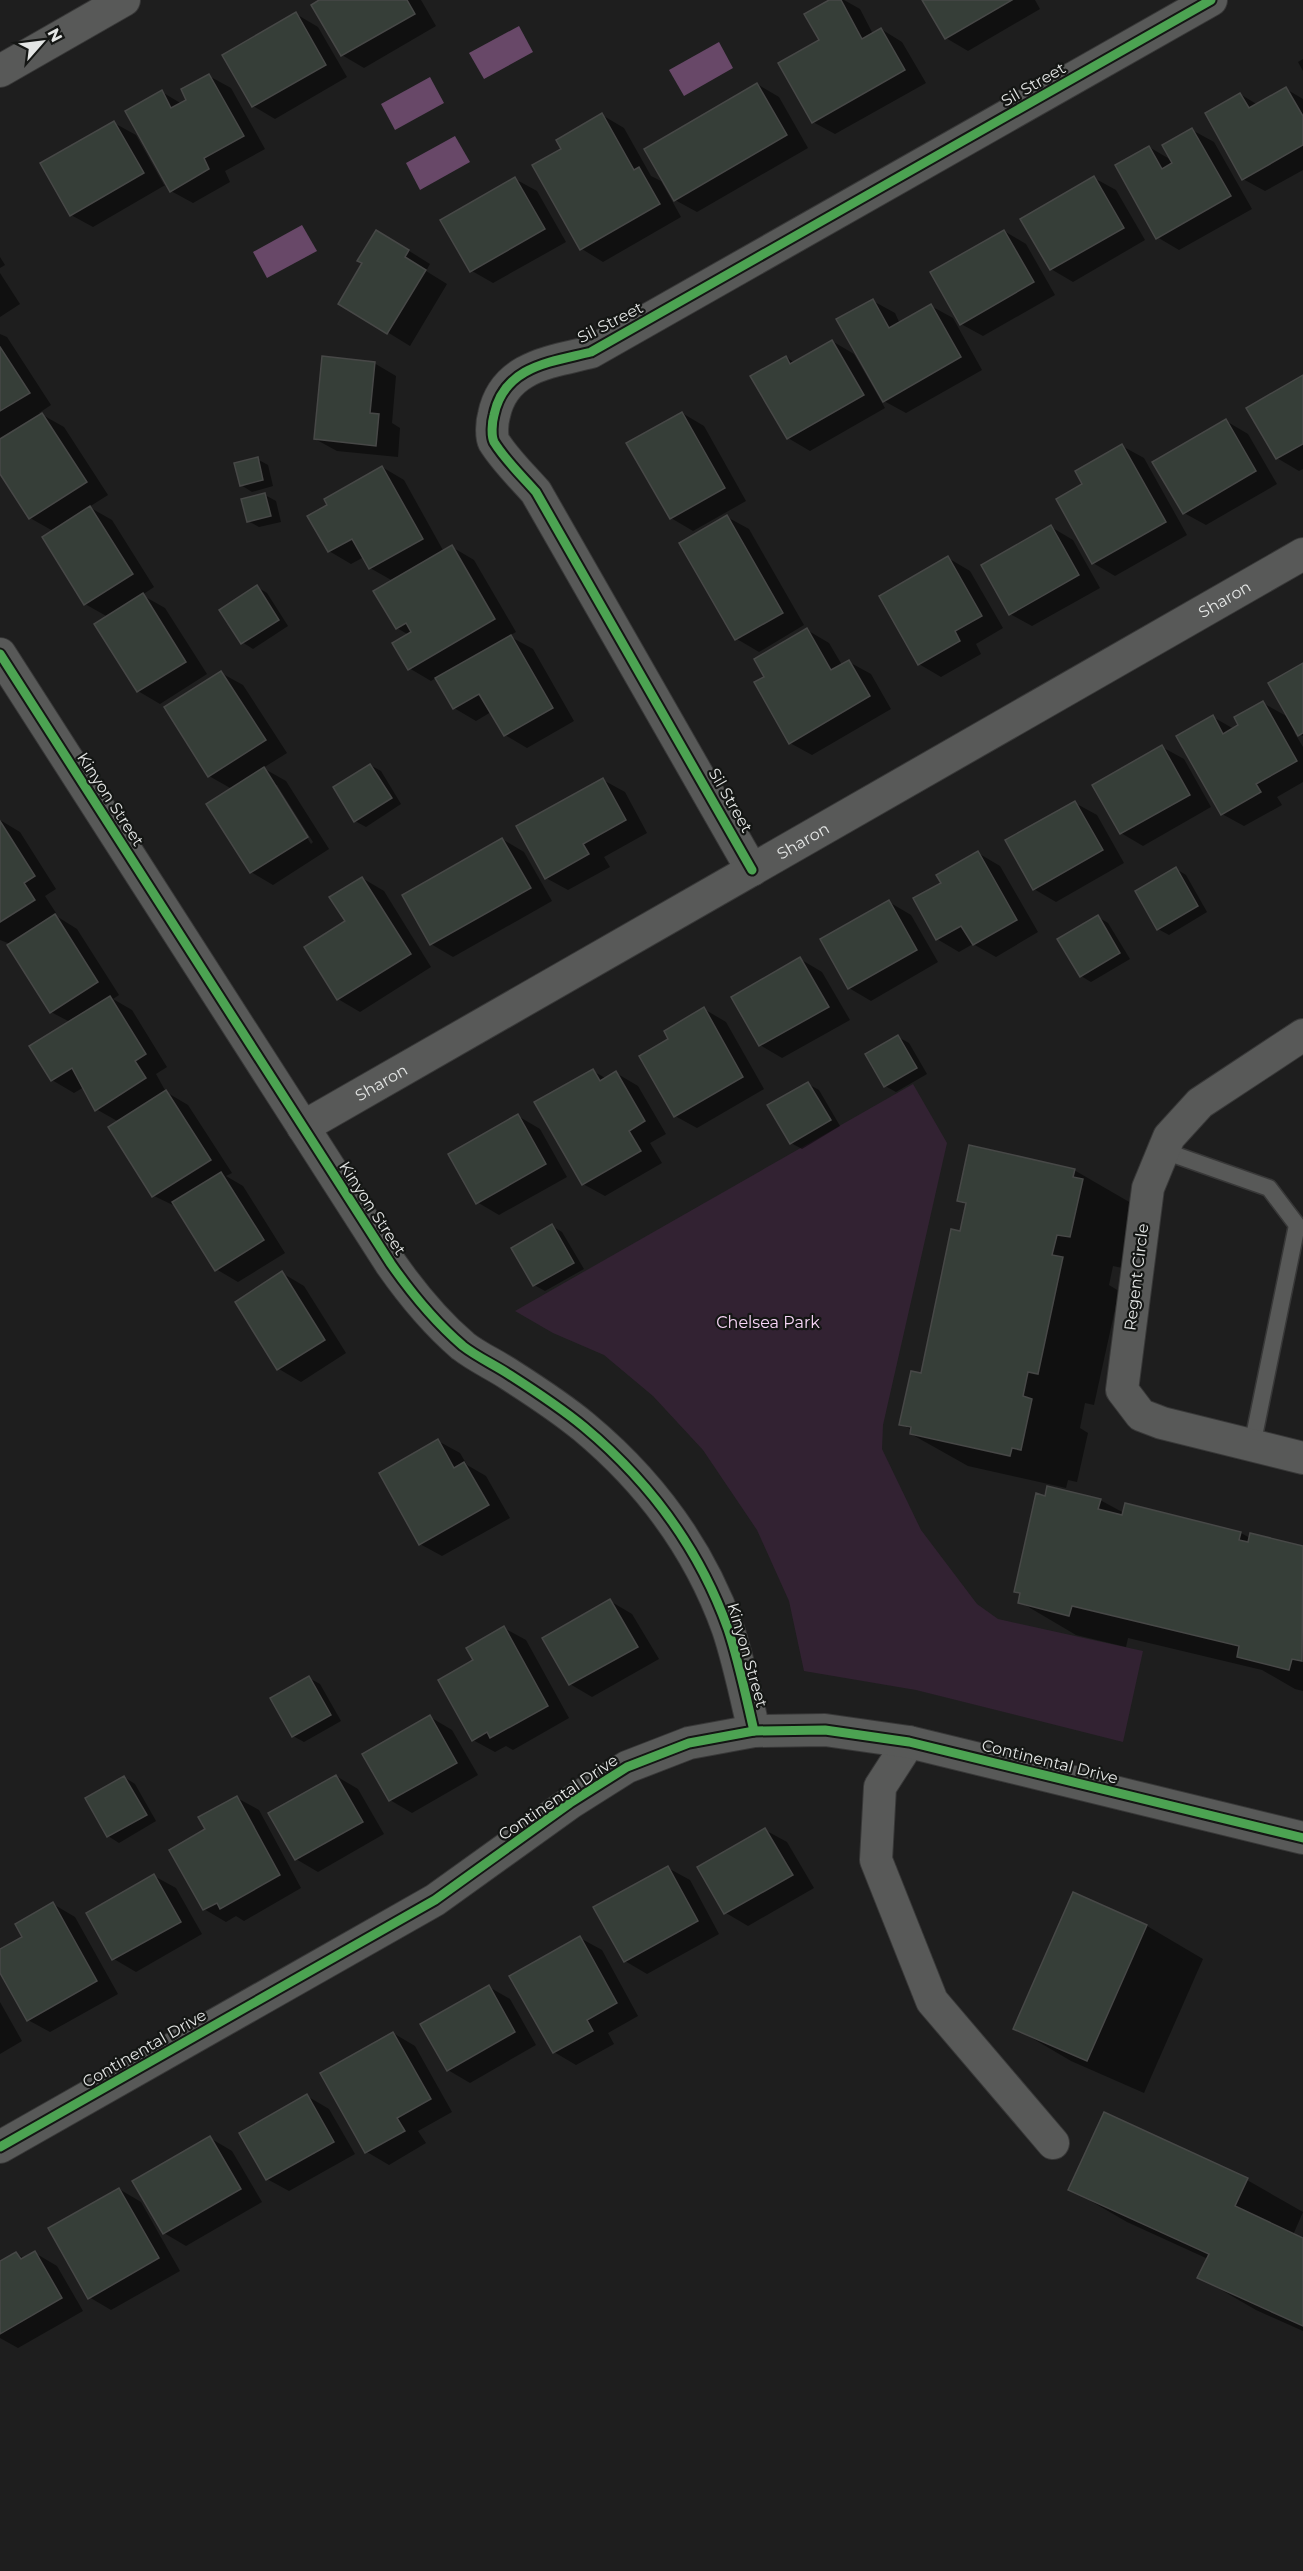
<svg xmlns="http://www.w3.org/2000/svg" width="1303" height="2571" font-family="Montserrat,sans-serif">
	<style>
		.green { fill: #322232 }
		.water { fill: #684868 }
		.shadow { fill: #0007; fill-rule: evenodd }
		.building { fill: #363e38; stroke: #474847; stroke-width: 1.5 }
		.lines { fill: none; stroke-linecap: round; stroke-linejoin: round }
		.lane-casing { stroke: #383838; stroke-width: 19 }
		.street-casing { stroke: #383838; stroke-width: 34 }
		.lane { stroke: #585958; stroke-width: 16 }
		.street { stroke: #585958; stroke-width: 32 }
		.cycleway-casing { stroke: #141614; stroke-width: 13 }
		.cycleway { stroke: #4ca352; stroke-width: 9 }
		.labels { text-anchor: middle; stroke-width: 4.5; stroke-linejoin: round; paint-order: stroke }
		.street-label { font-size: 16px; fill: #e4e6e5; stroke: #141614 }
		.park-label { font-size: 16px; fill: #f9d6f8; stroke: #141614 }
	</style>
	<rect width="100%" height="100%" fill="#1e1e1e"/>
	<!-- green -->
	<path class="green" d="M913 1084 947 1143 883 1425 882 1449 921 1530 977 1604 998 1619 1143 1651 1123 1742 916 1690 804 1671 789 1601 757 1530 703 1450 653 1396 604 1355 553 1333 515 1311Z"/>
	<!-- water -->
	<g class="water">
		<path d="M519 26 533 52 484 79 469 53Z"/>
		<path d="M719 42 733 68 684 96 669 70Z"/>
		<path d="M430 77 444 103 395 130 381 104Z"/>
		<path d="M455 136 470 162 420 190 406 163Z"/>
		<path d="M302 225 317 251 267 278 253 252Z"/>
	</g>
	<!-- shadow -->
	<g class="shadow">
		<path d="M322 0H421L436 26 364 68 342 55Z"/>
		<path d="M832 0H844L860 9 873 34 881 29 902 42 926 83 835 134 813 122 821 41Z"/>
		<path d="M924 0H1035L1040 9 968 51 946 38Z"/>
		<path d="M296 14 318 27 347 77 275 119 253 106Z"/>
		<path d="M1303 59V71L1298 62Z"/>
		<path d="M209 76 231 88 265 149 225 171 230 182 193 203 171 191 167 184 93 227 71 215 114 123 136 135 164 185 167 184 162 92 182 104 188 100Z"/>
		<path d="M757 84 779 97 808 148 697 212 675 200Z"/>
		<path d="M1286 89 1303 99V170L1265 191 1243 179 1240 94 1258 105Z"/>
		<path d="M602 115 624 128 651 176 661 181 681 217 603 262 582 249 563 149Z"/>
		<path d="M1192 130 1214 142 1252 209 1179 250 1157 237 1149 147 1173 161Z"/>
		<path d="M1094 178 1116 190 1145 240 1073 282 1051 269Z"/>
		<path d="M515 179 537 191 566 242 493 283 472 271Z"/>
		<path d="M1004 231 1026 244 1055 295 983 336 961 324Z"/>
		<path d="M398 244 430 264 426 271 447 284 410 346 340 303Z"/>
		<path d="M0 257 5 265 0 268Z"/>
		<path d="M0 273 20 304 0 317Z"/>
		<path d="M873 301 895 313 900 324 931 306 953 318 982 370 906 413 884 401Z"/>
		<path d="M0 334 7 337 51 405 39 413 64 427 108 495 89 507 112 520 154 587 142 595 165 608 207 674 160 704 138 691 108 617 85 604 53 531 30 518 0 471Z"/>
		<path d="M832 341 854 354 885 408 810 451 788 438 786 357 795 363Z"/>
		<path d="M374 363 396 376 392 423 400 428 398 457 337 451 315 439Z"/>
		<path d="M1303 377V469L1299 471 1277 458Z"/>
		<path d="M682 413 704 426 746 501 693 531 671 518Z"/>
		<path d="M1226 421 1248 434 1277 484 1206 525 1184 513Z"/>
		<path d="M1122 446 1144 458 1187 535 1115 576 1093 563 1084 485Z"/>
		<path d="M257 459 268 465 273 486 252 492 241 485Z"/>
		<path d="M382 467 404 480 444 552 452 547 474 560 516 632 509 636 533 649 574 721 527 748 505 735 491 712 476 721 454 708 436 678 431 681 409 668V635L397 628 393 581 370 568 364 557 351 564 329 551 330 506Z"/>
		<path d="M265 495 276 501 281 522 259 527 248 521Z"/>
		<path d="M727 517 749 529 804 625 759 652 737 639Z"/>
		<path d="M1051 527 1073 540 1100 588 1032 626 1010 614Z"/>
		<path d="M948 558 970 571 1003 628 976 644 981 654 941 677 919 664Z"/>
		<path d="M257 587 267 593 288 626 253 649 242 642Z"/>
		<path d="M807 630 829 643 842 665 849 662 871 674 891 709 812 755 790 743 766 677Z"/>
		<path d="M1303 665V736L1294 732 1303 747V782L1277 797 1282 805 1244 826 1222 814 1213 717 1234 729 1263 703 1290 718Z"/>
		<path d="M221 673 243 685 287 753 263 768 286 781 329 849 273 885 251 872 208 804 232 789 209 776ZM274 785H277L313 842 311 844Z"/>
		<path d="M1162 747 1184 759 1211 807 1143 846 1121 833Z"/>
		<path d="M370 765 381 771 401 804 366 827 355 821Z"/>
		<path d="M603 780 625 792 647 833 604 857 610 867 568 890 546 878Z"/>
		<path d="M1075 803 1097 815 1124 863 1056 902 1034 889Z"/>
		<path d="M0 820 20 832 56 889 45 896 56 913 53 914 77 929 119 995 113 999 132 1010 167 1067 156 1074 166 1092 188 1105 232 1173 226 1176 243 1186 285 1253 238 1282 216 1269 177 1207 154 1196 119 1122 96 1109 84 1087 74 1093 52 1080 70 1022 51 1012 8 943 0 940Z"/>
		<path d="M502 839 524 852 552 901 453 957 431 944Z"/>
		<path d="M978 853 1000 866 1038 932 996 957 973 944 959 952 937 939 943 883Z"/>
		<path d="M1176 869 1186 875 1207 912 1169 935 1158 929Z"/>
		<path d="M362 878 384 891 431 967 360 1012 338 999 347 922Z"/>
		<path d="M889 902 911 915 938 962 871 1001 849 988Z"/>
		<path d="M1098 917 1108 923 1130 959 1091 982 1081 976Z"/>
		<path d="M800 959 822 972 850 1020 782 1058 760 1045Z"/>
		<path d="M704 1009 726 1022 764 1089 697 1128 675 1116 670 1040Z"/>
		<path d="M898 1037 909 1043 927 1074 896 1092 885 1086Z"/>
		<path d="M593 1071 607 1079 616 1073 638 1086 666 1134 650 1143 662 1163 605 1196 583 1184Z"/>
		<path d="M808 1084 819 1090 840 1126 802 1149 791 1143Z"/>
		<path d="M518 1116 540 1129 567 1177 499 1215 477 1202Z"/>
		<path d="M1074 1170 1131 1203 1127 1269 1113 1266 1109 1285 1119 1291 1094 1405 1085 1403 1080 1428 1088 1433 1077 1482 1068 1480 1066 1488 968 1466 911 1434 912 1430 901 1424 922 1375 961 1233 967 1205 959 1201Z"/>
		<path d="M552 1226 562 1232 584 1269 545 1291 534 1285Z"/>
		<path d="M282 1273 304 1286 346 1353 301 1382 279 1369 237 1302Z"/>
		<path d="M438 1441 460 1453 467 1465 486 1476 510 1518 442 1556 420 1544Z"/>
		<path d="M1046 1497 1100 1500 1124 1513 1126 1505 1241 1533 1250 1538 1251 1535 1303 1547V1691L1295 1689 1262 1670 1128 1638 1126 1647 1076 1635 1020 1602 1022 1594 1015 1591Z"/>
		<path d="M610 1601 632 1614 659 1659 592 1697 570 1684Z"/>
		<path d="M504 1628 526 1640 569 1718 513 1750 506 1746 495 1752 473 1740 475 1661Z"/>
		<path d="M309 1678 320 1684 341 1721 304 1742 293 1736Z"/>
		<path d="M430 1717 452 1730 478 1775 412 1813 390 1800Z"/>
		<path d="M336 1776 358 1789 384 1834 318 1872 296 1859Z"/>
		<path d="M124 1777 135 1784 156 1821 119 1843 108 1836Z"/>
		<path d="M237 1798 259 1810 301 1888 244 1921 236 1916 226 1922 204 1909 207 1830Z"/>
		<path d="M765 1830 787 1842 814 1888 748 1926 726 1913Z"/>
		<path d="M668 1868 690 1880 719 1934 647 1974 625 1961 595 1908Z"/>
		<path d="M154 1876 176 1888 202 1934 136 1972 114 1959 88 1914Z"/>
		<path d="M1074 1894 1147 1926 1203 1959 1144 2093 1071 2061 1015 2028Z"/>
		<path d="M53 1904 75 1917 118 1994 50 2032 28 2020 0 1970V1950L24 1937Z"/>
		<path d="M580 1938 602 1950 638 2016 608 2033 614 2044 576 2065 554 2052Z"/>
		<path d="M489 1987 510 1999 536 2045 470 2083 448 2070Z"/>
		<path d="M0 2002 22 2041 0 2054Z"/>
		<path d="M393 2033 415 2046 452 2112 418 2131 426 2143 389 2165 367 2152Z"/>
		<path d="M307 2096 329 2109 355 2154 289 2191 267 2179Z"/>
		<path d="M210 2138 232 2151 262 2202 186 2246 164 2233Z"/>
		<path d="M1247 2180 1303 2212 1293 2235 1303 2239V2331L1256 2310 1199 2277 1208 2259 1127 2222 1070 2189Z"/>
		<path d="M119 2189 141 2202 180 2271 111 2310 89 2297Z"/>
		<path d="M16 2253 25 2259 35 2253 57 2266 83 2311 18 2348 0 2338V2263Z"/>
	</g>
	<!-- building -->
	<g class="building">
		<path d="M319 0H407L415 14 341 56 311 5Z"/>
		<path d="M829 0H841L862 39 881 28 905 70 812 123 778 63 819 40 804 14Z"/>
		<path d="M922 0H1012L945 39Z"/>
		<path d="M296 12 326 65 252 107 222 55Z"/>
		<path d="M209 74 244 136 204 158 209 169 170 192 125 111 162 90 171 108 186 100 181 89Z"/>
		<path d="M757 83 787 135 674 201 644 149Z"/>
		<path d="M1286 87 1303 116V145L1242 180 1205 113 1240 93 1249 108Z"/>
		<path d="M602 113 634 170 639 167 660 204 580 250 532 165 561 149 556 140Z"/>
		<path d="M114 121 144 173 70 216 40 163Z"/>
		<path d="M1192 128 1231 196 1156 239 1115 165 1149 146 1162 169 1172 163 1162 145Z"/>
		<path d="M1094 176 1124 228 1050 270 1020 219Z"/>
		<path d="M515 177 545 229 470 272 440 220Z"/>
		<path d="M376 230 409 250 405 257 426 270 387 334 338 304 362 263 357 261Z"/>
		<path d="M1004 230 1034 282 960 325 930 272Z"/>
		<path d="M873 299 889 328 931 304 961 357 883 402 836 319Z"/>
		<path d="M832 340 864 395 787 439 750 376 786 356 790 364Z"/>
		<path d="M0 347 30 393 0 411Z"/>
		<path d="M322 356 375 362 370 413 379 414 376 446 314 439Z"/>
		<path d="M1303 375V444L1276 459 1246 408Z"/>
		<path d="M682 412 725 488 670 519 626 443Z"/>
		<path d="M42 413 87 482 29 519 0 474V439Z"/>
		<path d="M1226 419 1256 471 1183 514 1152 462Z"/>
		<path d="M1122 444 1166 522 1092 564 1056 499 1082 484 1075 471Z"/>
		<path d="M258 457 263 480 240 486 234 463Z"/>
		<path d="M382 466 423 539 369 569 352 539 328 552 307 516 327 505 324 499Z"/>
		<path d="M265 493 271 516 247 522 241 499Z"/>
		<path d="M90 506 133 574 84 605 42 537Z"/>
		<path d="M727 515 783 613 735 640 679 543Z"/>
		<path d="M1051 525 1079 575 1009 615 981 565Z"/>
		<path d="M452 545 495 619 408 670 392 643 411 632 406 623 396 629 373 591Z"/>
		<path d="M948 556 982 616 955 631 960 641 918 665 879 596Z"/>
		<path d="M257 585 279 620 241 644 219 610Z"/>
		<path d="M143 593 186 662 137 692 94 624Z"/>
		<path d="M807 628 831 670 849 660 870 696 789 744 754 682 764 677 754 659Z"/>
		<path d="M511 635 553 708 504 736 479 694 453 709 435 678Z"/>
		<path d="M1303 663V733L1298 736 1268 683Z"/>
		<path d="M221 671 266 740 208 777 164 707Z"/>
		<path d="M1263 701 1297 761 1256 784 1261 792 1221 815 1176 736 1213 715 1223 734 1238 725 1234 717Z"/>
		<path d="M1162 745 1190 795 1120 834 1092 785Z"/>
		<path d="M370 764 392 798 354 822 333 787Z"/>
		<path d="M264 767 308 837 250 873 206 804Z"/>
		<path d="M603 778 626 820 583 844 589 854 545 879 516 826Z"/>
		<path d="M1075 801 1103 850 1033 890 1005 840Z"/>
		<path d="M0 821 35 876 24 883 35 900 0 922Z"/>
		<path d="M502 838 531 888 430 945 402 895Z"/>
		<path d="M978 851 1017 920 973 945 961 926 936 940 913 898 941 883 936 875Z"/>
		<path d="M1176 867 1198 906 1157 930 1135 891Z"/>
		<path d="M362 877 411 954 337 1000 304 947 345 921 329 897Z"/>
		<path d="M889 900 917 950 848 989 820 939Z"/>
		<path d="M55 914 98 982 50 1013 7 945Z"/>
		<path d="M1098 915 1120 953 1080 977 1057 939Z"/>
		<path d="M800 957 829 1007 759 1046 731 997Z"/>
		<path d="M110 996 146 1054 135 1061 146 1078 95 1111 72 1068 51 1081 29 1046Z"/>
		<path d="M704 1007 743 1077 674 1117 639 1056 668 1039 664 1031Z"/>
		<path d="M898 1035 917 1068 884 1087 865 1054Z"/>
		<path d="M593 1069 600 1081 616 1071 645 1121 629 1131 641 1151 582 1185 534 1102Z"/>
		<path d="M808 1082 831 1120 790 1144 767 1105Z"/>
		<path d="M166 1090 211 1160 152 1197 108 1127Z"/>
		<path d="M518 1114 546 1164 476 1204 448 1154Z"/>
		<path d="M969 1145 1075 1169 1073 1177 1083 1179 1070 1237 1057 1235 1052 1255 1063 1257 1038 1374 1028 1372 1023 1396 1032 1399 1021 1450 1012 1448 1010 1456 910 1434 911 1427 899 1425 911 1371 921 1373 951 1229 960 1231 966 1203 957 1201Z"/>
		<path d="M221 1172 264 1240 215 1271 172 1202Z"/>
		<path d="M552 1224 574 1263 533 1286 511 1248Z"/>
		<path d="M282 1271 325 1340 277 1370 235 1302Z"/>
		<path d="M438 1439 454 1468 464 1462 489 1505 419 1545 379 1473Z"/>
		<path d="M1047 1486 1101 1499 1098 1509 1122 1515 1125 1503 1241 1532 1239 1540 1248 1542 1250 1533 1303 1546 1302 1661 1292 1659 1289 1670 1237 1657 1239 1646 1072 1606 1069 1616 1018 1603 1020 1593 1014 1592 1036 1493 1045 1496Z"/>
		<path d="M610 1599 638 1647 569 1685 542 1638Z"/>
		<path d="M504 1626 548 1706 490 1738 487 1732 472 1741 438 1680 473 1660 466 1648Z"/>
		<path d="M309 1676 331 1715 292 1737 270 1698Z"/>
		<path d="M430 1715 457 1763 389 1801 362 1754Z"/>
		<path d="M336 1775 363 1822 295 1860 268 1813Z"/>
		<path d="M124 1776 147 1815 107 1837 85 1798Z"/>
		<path d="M237 1796 280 1875 220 1909 217 1903 203 1910 169 1850 205 1829 198 1817Z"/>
		<path d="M765 1828 793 1875 724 1914 697 1867Z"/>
		<path d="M668 1866 698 1921 624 1962 593 1907Z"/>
		<path d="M154 1874 181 1922 112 1960 86 1913Z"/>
		<path d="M1073 1892 1147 1925 1087 2061 1013 2029Z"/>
		<path d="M53 1902 97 1981 27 2021 0 1973V1949L22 1937 15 1924Z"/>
		<path d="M580 1936 617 2003 587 2020 593 2031 553 2053 509 1976Z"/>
		<path d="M489 1985 515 2032 447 2071 420 2024Z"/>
		<path d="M393 2032 431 2099 397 2118 405 2131 365 2153 320 2073Z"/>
		<path d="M307 2094 334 2142 266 2180 239 2133Z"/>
		<path d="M1104 2112 1248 2178 1235 2206 1303 2238V2326L1197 2278 1209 2254 1068 2190Z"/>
		<path d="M210 2136 241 2189 163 2234 132 2181Z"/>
		<path d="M119 2188 159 2258 88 2299 48 2228Z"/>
		<path d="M35 2251 62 2298 0 2334V2261L16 2252 21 2259Z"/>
	</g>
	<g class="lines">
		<defs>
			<path id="lane" d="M1164 1151 1269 1188 1297 1225 1252 1446"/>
			<g id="street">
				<path d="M0 71 124 0"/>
				<path d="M0 654 391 1264C412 1294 435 1322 463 1346 477 1357 495 1365 510 1375 535 1391 561 1408 584 1427 650 1482 699 1548 728 1629 739 1662 746 1697 754 1731"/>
				<path d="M752 870 536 492C522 476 505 460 494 442 491 436 492 422 494 415 504 366 551 362 591 352L1211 0"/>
				<path d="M1303 1035 1200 1103 1169 1137 1148 1188 1122 1390 1141 1415 1162 1423 1303 1458"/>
				<path id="s1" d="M303 1127 1303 554"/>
				<path d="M909 1742 880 1787 876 1860 932 2001 1053 2143"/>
				<path d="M0 2147 435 1900 570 1803 627 1767 689 1743 754 1731 825 1730 909 1742 1303 1838"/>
			</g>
		</defs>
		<!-- lane casing -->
		<use href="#lane" class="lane-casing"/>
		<!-- street casing -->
		<use href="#street" class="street-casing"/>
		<!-- lane -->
		<use href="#lane" class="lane"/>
		<!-- street -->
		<use href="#street" class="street"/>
		<defs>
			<g id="cycleway">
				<path d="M0 654 391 1264C412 1294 435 1322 463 1346 477 1357 495 1365 510 1375 535 1391 561 1408 584 1427 650 1482 699 1548 728 1629 739 1662 746 1697 754 1731"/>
				<path d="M752 870 536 492C522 476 505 460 494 442 491 436 492 422 494 415 504 366 551 362 591 352L1211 0"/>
				<path d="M0 2147 435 1900 570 1803 627 1767 689 1743 754 1731 825 1730 909 1742 1303 1838"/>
			</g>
		</defs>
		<!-- cycleway casing -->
		<use href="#cycleway" class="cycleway-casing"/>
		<!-- cycleway -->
		<use href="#cycleway" class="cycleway"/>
	</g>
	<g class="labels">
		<!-- street labels -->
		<g class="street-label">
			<text transform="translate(1033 84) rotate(-30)" y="6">Sil Street</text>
			<text transform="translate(610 322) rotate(-27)" y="6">Sil Street</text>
			<text dy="6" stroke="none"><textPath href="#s1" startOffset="1062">Sharon</textPath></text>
			<text transform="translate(111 799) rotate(57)" y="6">Kinyon Street</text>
			<text transform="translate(731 800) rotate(60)" y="6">Sil Street</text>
			<text dy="6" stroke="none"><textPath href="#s1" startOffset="576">Sharon</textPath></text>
			<text dy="6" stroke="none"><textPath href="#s1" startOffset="90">Sharon</textPath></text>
			<text transform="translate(373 1208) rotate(57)" y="6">Kinyon Street</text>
			<text transform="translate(1136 1277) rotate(-83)" y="6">Regent Circle</text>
			<text transform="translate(748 1655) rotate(74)" y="6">Kinyon Street</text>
			<text transform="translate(1050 1761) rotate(14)" y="6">Continental Drive</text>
			<text transform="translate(558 1797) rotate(-34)" y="6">Continental Drive</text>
			<text transform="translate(144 2048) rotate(-30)" y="6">Continental Drive</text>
		</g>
		<!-- park labels -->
		<g class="park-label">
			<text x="768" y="1328">Chelsea Park</text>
		</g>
	</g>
	<!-- north arrow -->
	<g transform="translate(42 42) rotate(62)" stroke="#141614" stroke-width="4.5" paint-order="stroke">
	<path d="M0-4.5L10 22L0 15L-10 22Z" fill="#e4e6e5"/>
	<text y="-9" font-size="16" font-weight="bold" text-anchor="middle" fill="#e4e6e5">N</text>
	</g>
</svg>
